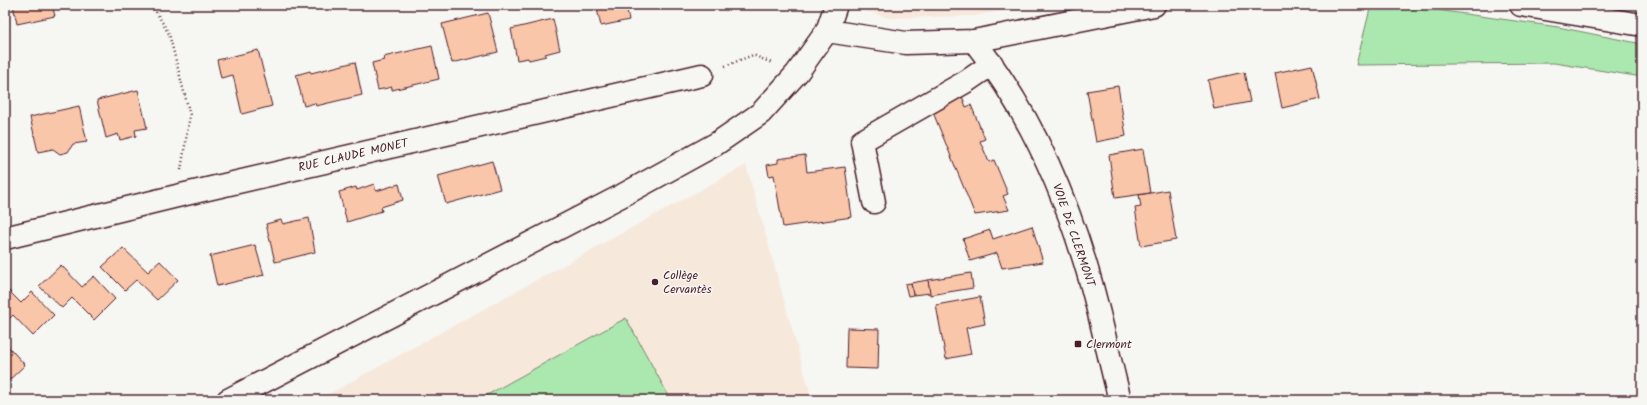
<svg xmlns="http://www.w3.org/2000/svg" width="1647" height="405" font-family="Kalam,sans-serif">
	<style>
		.built { fill: #f7e8dc }
		.green { fill: #aae8af; stroke: #7a846d }
		.building { fill: #f9c6aa; stroke: #4a1f2b }
		.lines { fill: none; stroke-linecap: round; stroke-linejoin: round }
		.minor-casing { stroke: #4a1f2b; stroke-width: 25 }
		.path { stroke: #4a1f2b; stroke-width: 2.5; stroke-dasharray: 1 3; stroke-linecap: butt }
		.minor { stroke: #f6f6f2; stroke-width: 22 }
		.poi-dot { fill: #4a1f2b; stroke: #f6f6f2; stroke-width: 1.5 }
		.labels { text-anchor: middle; stroke-width: 3; stroke-linejoin: round; paint-order: stroke }
		.street-label { font-size: 12px; fill: #4a1f2b; stroke: #f6f6f2 }
		.poi-label { font-size: 12px; fill: #4a1f2b; stroke: #f6f6f2; text-anchor: start }
	</style>
	<rect width="100%" height="100%" fill="#f6f6f2"/>
	<filter id="ink" filterUnits="userSpaceOnUse"><feTurbulence type="fractalNoise" baseFrequency=".025" numOctaves="2"/><feDisplacementMap in="SourceGraphic" scale="8" xChannelSelector="R" yChannelSelector="G"/><feConvolveMatrix kernelMatrix="1 2 1 2 8 2 1 2 1" color-interpolation-filters="sRGB"/></filter>
	<g filter="url(#ink)">
		<!-- built -->
		<g class="built">
			<path d="M845 5H1030L974 16 889 18Z"/>
			<path d="M746 165 812 400H318Z"/>
		</g>
		<!-- green -->
		<g class="green">
			<path d="M1371 5H1401L1558 27 1642 44V77L1554 63 1356 65Z"/>
			<path d="M626 318 671 400H478Z"/>
		</g>
		<!-- building -->
		<g class="building">
			<path d="M13 5H52L55 16 17 24Z"/>
			<path d="M596 5H626L629 20 601 26Z"/>
			<path d="M488 13 498 52 452 63 442 24Z"/>
			<path d="M553 19 560 50 545 54 546 56 529 60 528 58 517 60 511 29Z"/>
			<path d="M432 46 439 79 392 90V87L378 90 372 63 384 60 383 57Z"/>
			<path d="M258 50 272 106 242 114 233 75 221 78 217 60Z"/>
			<path d="M355 62 362 95 316 106 315 103 304 106 296 75 310 71 311 73Z"/>
			<path d="M1312 65 1320 99 1282 108 1275 73Z"/>
			<path d="M1244 72 1250 102 1214 109 1208 80Z"/>
			<path d="M1118 86 1126 136 1096 142 1087 91Z"/>
			<path d="M138 90 147 128 135 130 136 136 120 140 118 134 106 138 97 100Z"/>
			<path d="M962 96 966 107 971 105 985 139 980 141 989 162 994 160 1008 194 1003 196 1009 210 975 215 932 110Z"/>
			<path d="M79 106 87 142 73 144 68 152 60 154 53 149 38 152 30 117Z"/>
			<path d="M1143 149 1150 193 1115 198 1109 155Z"/>
			<path d="M805 155 807 172 845 167 852 217 783 227 774 175 769 176 767 165 778 163V159Z"/>
			<path d="M492 161 500 189 446 204 438 176Z"/>
			<path d="M374 184 376 191 399 184 403 200 381 207 382 211 347 222 339 192 356 187 357 190Z"/>
			<path d="M1168 190 1176 240 1141 246 1135 208 1141 207 1139 195Z"/>
			<path d="M309 218 315 252 275 262 266 224 281 220 283 224Z"/>
			<path d="M1032 226 1043 262 1002 268 997 253 970 261 963 239 990 230 993 239Z"/>
			<path d="M255 245 264 275 217 286 210 256Z"/>
			<path d="M123 248 148 272 160 261 178 280 157 300 136 280 125 290 102 267Z"/>
			<path d="M61 265 82 287 94 276 115 299 94 320 72 298 62 308 39 286Z"/>
			<path d="M971 273 973 288 930 295 928 280Z"/>
			<path d="M928 280 930 293 913 295 911 283Z"/>
			<path d="M911 283 913 295 908 296 905 284Z"/>
			<path d="M5 287 21 303 32 292 54 315 33 336 13 315 5 323Z"/>
			<path d="M980 297 985 324 966 328 971 354 946 359 936 305Z"/>
			<path d="M847 328 879 329 878 369 846 368Z"/>
			<path d="M5 343 25 365 5 384Z"/>
		</g>
		<g class="lines">
			<defs>
				<g id="minor">
					<path d="M1521 5 1642 25"/>
					<path d="M827 31 906 43 974 41 1154 5"/>
					<path d="M974 41C1028 109 1065 193 1089 276 1101 317 1109 359 1120 400"/>
					<path d="M874 202 862 141 967 81 992 64"/>
					<path d="M5 238 177 196 702 75"/>
					<path d="M228 400 623 195 716 144 761 113 797 73 827 31 836 5"/>
				</g>
			</defs>
			<!-- minor casing -->
			<use href="#minor" class="minor-casing"/>
			<!-- path -->
			<g class="path">
				<path d="M152 5 169 34 190 115 181 170"/>
				<path d="M725 66 753 55 772 63"/>
			</g>
			<!-- minor -->
			<use href="#minor" class="minor"/>
		</g>
	</g>
	<!-- markers -->
	<g class="poi-dot">
		<circle cx="655" cy="282" r="4"/>
		<rect x="1074" y="340" width="8" height="8" rx="2"/>
	</g>
	<g class="labels">
		<!-- street labels -->
		<g class="street-label">
			<text transform="translate(353 155) rotate(-13)" y="4">RUE CLAUDE MONET</text>
			<text transform="translate(1074 235) rotate(71)" y="4">VOIE DE CLERMONT</text>
		</g>
		<!-- poi labels -->
		<g class="poi-label">
			<text x="663" y="279">Collège<tspan x="663" dy="14">Cervantès</tspan></text>
			<text x="1086" y="348">Clermont</text>
		</g>
	</g>
	<!-- margin -->
	<rect width="1647" height="405" fill="none" stroke="#f6f6f2" stroke-width="20"/>
	<rect x="10" y="10" width="1627" height="385" fill="none" stroke="#4a1f2b" stroke-width="1.5" filter="url(#ink)"/>
</svg>
